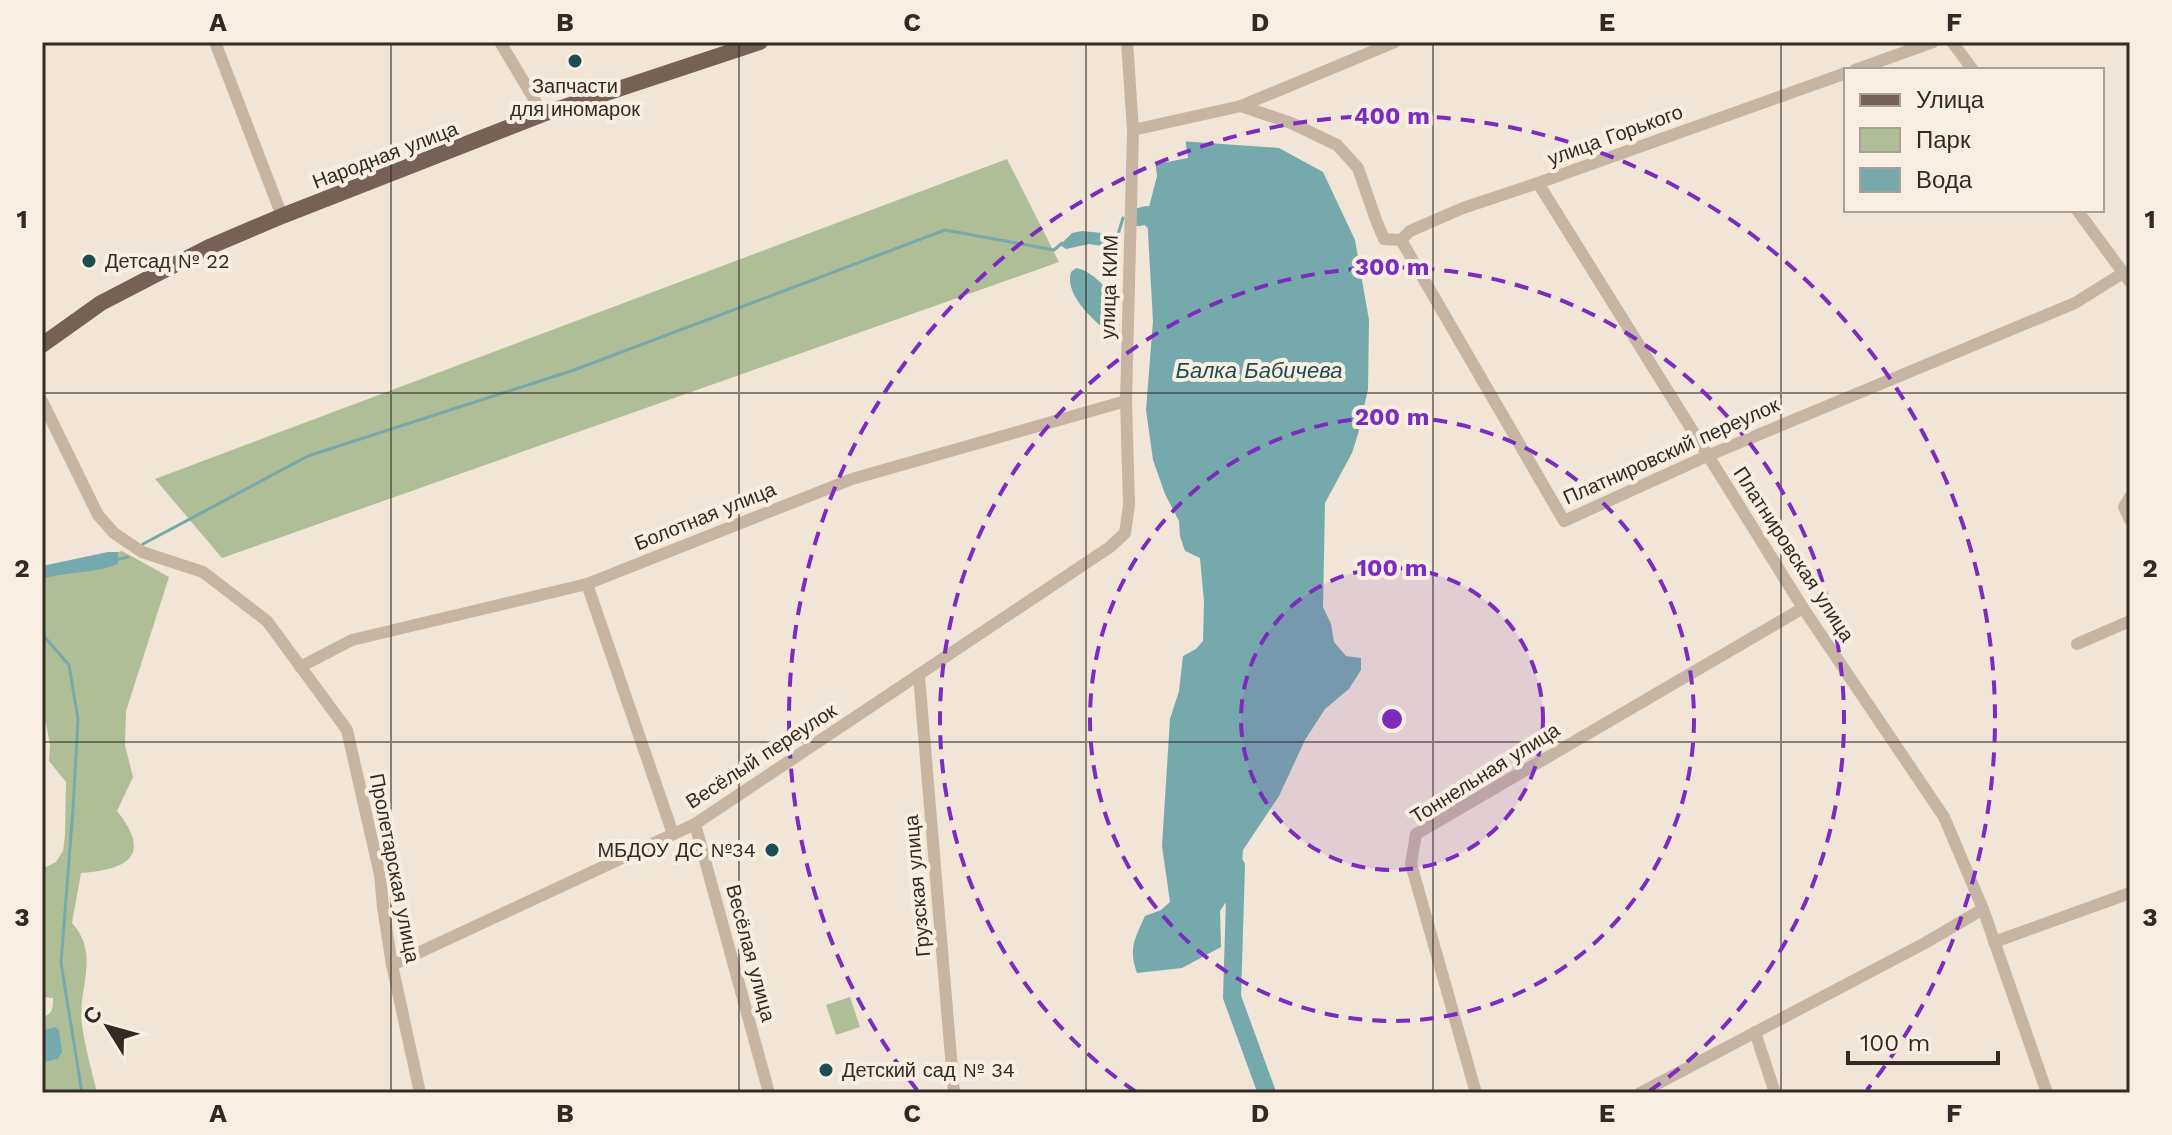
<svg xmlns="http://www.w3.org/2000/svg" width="2172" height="1135" font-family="'Work Sans',sans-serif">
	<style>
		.green { fill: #b0be97 }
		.water { fill: #76a9ac }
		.pier { fill: #f0e5d6 }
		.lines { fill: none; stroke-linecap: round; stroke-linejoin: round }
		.stream { stroke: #76a9ac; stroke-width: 3 }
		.river { stroke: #76a9ac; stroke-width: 18 }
		.minor { stroke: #c7b5a3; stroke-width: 12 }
		.major { stroke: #756156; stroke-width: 16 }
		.grid { fill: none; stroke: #332a25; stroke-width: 2; stroke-opacity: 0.55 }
		.ring { fill: none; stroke: #7b2cbf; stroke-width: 4; stroke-dasharray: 14 10 }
		.poi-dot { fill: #1b4e53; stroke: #f8efe2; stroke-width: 3 }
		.labels { text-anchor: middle; stroke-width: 8; stroke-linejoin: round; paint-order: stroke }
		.poi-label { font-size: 20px; fill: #332a25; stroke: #f8efe2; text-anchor: start }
		.street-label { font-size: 20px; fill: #332a25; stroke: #f8efe2 }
		.water-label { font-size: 22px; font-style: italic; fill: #1b4e53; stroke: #f8efe2 }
		.centre { fill: #7b2cbf; stroke: #f8efe2; stroke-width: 4 }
		.ring-label { font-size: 24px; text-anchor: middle; font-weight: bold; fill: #7b2cbf; stroke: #f8efe2; stroke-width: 8; stroke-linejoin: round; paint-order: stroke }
		.neatline { fill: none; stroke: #332a25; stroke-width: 3 }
		.grid-label { font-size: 26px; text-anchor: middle; font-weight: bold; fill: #332a25 }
	</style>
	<rect width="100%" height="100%" fill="#f0e5d6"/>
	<!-- green -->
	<g class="green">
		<path d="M1007 159 1059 262 222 558 155 479Z"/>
		<path d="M122 551 169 577 126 711 125 745 133 777 117 811C153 856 127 870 81 873L72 923C101 955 77 988 82 1025 85 1048 92 1071 97 1093H42V1063L57 1059 55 1027 42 1030V1018C53 1013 53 1009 53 998L42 997V869L56 862 63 851 65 835 66 782 49 761 50 745 42 701V579C66 571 92 569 118 564V552Z"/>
		<path d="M850 997 860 1027 836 1035 826 1005Z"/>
	</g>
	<!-- water -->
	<g class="water">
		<path d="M1180 141 1279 148 1323 172 1355 240 1369 320 1368 389 1358 434 1352 453 1325 503 1323 607 1331 624 1334 642 1346 656 1361 658V670L1349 689 1325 709 1305 740 1279 796 1243 850 1241 880 1220 911 1221 947 1182 968 1137 973C1128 949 1135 938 1145 916L1161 910 1170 902 1162 846 1170 719 1179 691 1183 656 1196 649 1203 641 1204 602 1200 558 1185 551 1180 536 1179 521 1165 494 1153 460 1146 410 1153 321 1147 215 1157 176 1154 150 1168 155Z"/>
		<path d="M1082 231 1112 234 1119 239V245L1115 248 1089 244 1066 249 1060 245 1072 233Z"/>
		<path d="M1076 268C1092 270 1120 297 1116 315 1115 322 1108 324 1102 327 1087 314 1065 292 1071 272Z"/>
		<path d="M108 552H118V564C94 574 67 571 42 579V566Z"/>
		<path d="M55 1027 59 1030 62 1052 58 1059 42 1063V1030Z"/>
	</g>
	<!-- pier -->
	<path class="pier" d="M1185 137 1188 158 1152 165 1151 147 1158 144 1167 150 1178 138Z"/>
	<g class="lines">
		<!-- stream -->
		<g class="stream">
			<path d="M1116 241 1123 218"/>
			<path d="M143 544 308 456 574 370 945 230 1054 250 1062 243"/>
			<path d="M116 560 128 557"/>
			<path d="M42 634 69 665 78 719 73 809 61 963 82 1093"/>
		</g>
		<!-- river -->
		<g class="river">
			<path d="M1139 217 1147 215 1165 232"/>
			<path d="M1236 866 1232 997 1267 1093"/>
		</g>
		<!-- minor -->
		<g class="minor">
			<path d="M215 42 282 216"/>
			<path d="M500 42 543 114"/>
			<path d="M1952 42 1973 70"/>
			<path d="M1855 70 1933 42"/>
			<path d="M1241 106 1291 123 1337 145 1358 168 1376 220 1384 239 1401 240 1564 521 1707 456 2075 303 2123 273"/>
			<path d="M1133 130 1241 106 1395 42"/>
			<path d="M1538 183 1803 608 1944 817 1983 909 2047 1093"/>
			<path d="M2077 210 2130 282"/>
			<path d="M1401 240 1410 231 1463 208 1538 183 1846 73"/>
			<path d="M42 401 98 515 114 533 142 552 203 572 267 621 347 730 380 875 383 907 392 965 420 1093"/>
			<path d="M2130 497 2124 507 2130 520"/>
			<path d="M587 584 673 834"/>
			<path d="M2077 644 2130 621"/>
			<path d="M300 667 352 640 587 584 852 479 1126 401"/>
			<path d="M919 676 954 1093"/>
			<path d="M695 824 769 1093"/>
			<path d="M1994 942 2130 893"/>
			<path d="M392 965 695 824 1110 547 1125 533 1129 505 1126 401 1133 130 1127 42"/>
			<path d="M1755 1032 1775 1093"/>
			<path d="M1476 1093 1411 864 1416 834 1803 608"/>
			<path d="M1640 1093 1925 943 1983 909"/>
		</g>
		<!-- major -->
		<path class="major" d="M42 345 101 303 209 247 282 216 543 114 760 42"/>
	</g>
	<!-- grid -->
	<path class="grid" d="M391 42V1093M739 42V1093M1086 42V1093M1433 42V1093M1781 42V1093M42 393H2130M42 742H2130"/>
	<!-- distance rings -->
	<circle cx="1392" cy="719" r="151" fill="#7b2cbf" fill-opacity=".12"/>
	<g class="ring">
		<circle cx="1392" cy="719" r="151"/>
		<circle cx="1392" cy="719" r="302"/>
		<path d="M1136 1092A452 452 0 1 1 1648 1092"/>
		<path d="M917 1090A603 603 0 1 1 1867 1090"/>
	</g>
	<!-- markers -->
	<g class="poi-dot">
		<circle cx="575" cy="61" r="8"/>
		<circle cx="89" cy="261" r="8"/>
		<circle cx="772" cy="850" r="8"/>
		<circle cx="826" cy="1070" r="8"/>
	</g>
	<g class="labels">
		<!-- poi labels -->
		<g class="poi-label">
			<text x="575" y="93" text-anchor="middle">Запчасти<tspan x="575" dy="23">для иномарок</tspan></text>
			<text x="105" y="268">Детсад № 22</text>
			<text x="756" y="857" text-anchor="end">МБДОУ ДС №34</text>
			<text x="842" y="1077">Детский сад № 34</text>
		</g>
		<!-- street labels -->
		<g class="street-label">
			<text transform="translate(1615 135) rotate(-20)" y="7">улица Горького</text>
			<text transform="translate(385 155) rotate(-21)" y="7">Народная улица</text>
			<text transform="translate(1109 287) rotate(-88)" y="7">улица КИМ</text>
			<text transform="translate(1671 451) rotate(-24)" y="7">Платнировский переулок</text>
			<text transform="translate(705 516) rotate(-22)" y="7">Болотная улица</text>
			<text transform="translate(1794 554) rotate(57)" y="7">Платнировская улица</text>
			<text transform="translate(761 756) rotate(-33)" y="7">Весёлый переулок</text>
			<text transform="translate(1485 773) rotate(-32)" y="7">Тоннельная улица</text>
			<text transform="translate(395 868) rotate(79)" y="7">Пролетарская улица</text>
			<text transform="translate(917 886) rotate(-95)" y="7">Грузская улица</text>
			<text transform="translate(751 953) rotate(75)" y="7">Весёлая улица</text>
		</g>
		<!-- water labels -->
		<g class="water-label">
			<text x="1259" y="378">Балка Бабичева</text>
		</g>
	</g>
	<circle cx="1392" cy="719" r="12" class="centre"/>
	<g class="ring-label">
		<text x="1392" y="124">400 m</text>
		<text x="1392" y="275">300 m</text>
		<text x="1392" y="425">200 m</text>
		<text x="1392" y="576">100 m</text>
	</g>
	<!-- border -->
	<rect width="2172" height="1135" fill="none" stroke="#f8efe2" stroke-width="88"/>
	<!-- legend -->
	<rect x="1844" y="68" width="260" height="144" fill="#f8efe2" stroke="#a9a096" stroke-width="2"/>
	<rect x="1860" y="94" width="40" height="12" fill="#756156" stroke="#a9a096" stroke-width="2"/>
	<text x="1916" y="108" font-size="24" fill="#332a25">Улица</text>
	<rect x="1860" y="128" width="40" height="24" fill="#b0be97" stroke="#a9a096" stroke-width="2"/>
	<text x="1916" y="148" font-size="24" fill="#332a25">Парк</text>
	<rect x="1860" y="168" width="40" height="24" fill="#76a9ac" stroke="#a9a096" stroke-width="2"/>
	<text x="1916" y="188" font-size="24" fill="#332a25">Вода</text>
	<!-- north arrow -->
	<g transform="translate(108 1027) rotate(307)" stroke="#f8efe2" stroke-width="6" paint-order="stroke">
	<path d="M0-6L14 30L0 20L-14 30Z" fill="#332a25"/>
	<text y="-12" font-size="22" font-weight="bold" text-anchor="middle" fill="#332a25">С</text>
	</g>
	<!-- scale -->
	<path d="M1848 1051v12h150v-12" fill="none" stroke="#332a25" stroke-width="4"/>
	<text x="1860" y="1051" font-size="24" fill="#332a25" stroke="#f8efe2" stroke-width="6" paint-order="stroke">100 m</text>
	<rect x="44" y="44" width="2084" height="1047" class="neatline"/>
	<g class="grid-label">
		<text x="218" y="31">A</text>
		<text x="565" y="31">B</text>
		<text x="912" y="31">C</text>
		<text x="1260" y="31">D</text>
		<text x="1607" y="31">E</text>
		<text x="1954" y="31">F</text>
		<text x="22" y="228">1</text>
		<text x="2150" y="228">1</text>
		<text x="22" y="577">2</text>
		<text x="2150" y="577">2</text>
		<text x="22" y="926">3</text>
		<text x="2150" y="926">3</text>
		<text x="218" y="1122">A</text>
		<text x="565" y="1122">B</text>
		<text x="912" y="1122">C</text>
		<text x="1260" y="1122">D</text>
		<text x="1607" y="1122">E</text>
		<text x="1954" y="1122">F</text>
	</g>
</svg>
